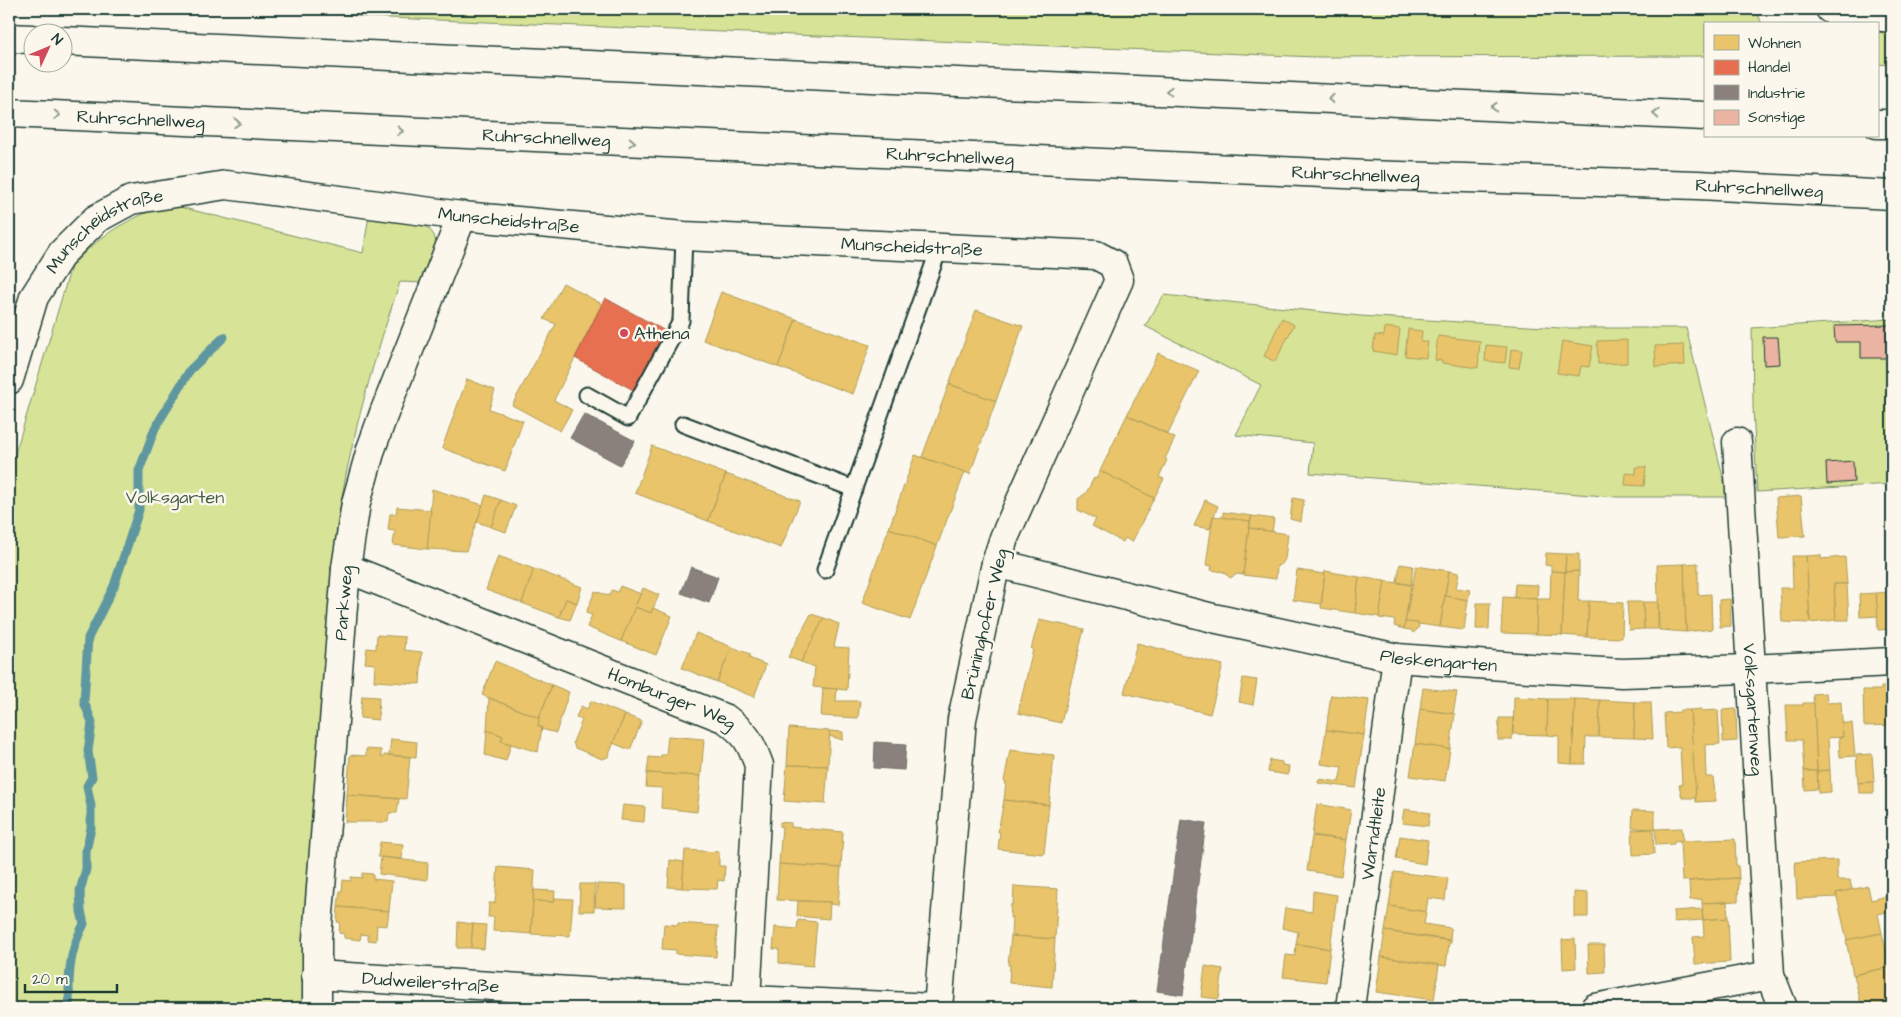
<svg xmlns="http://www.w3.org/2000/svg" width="1901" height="1017" font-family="'Architects Daughter',sans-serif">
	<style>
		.green { fill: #d7e497; stroke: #7b9066 }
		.homes { fill: #e9c46a; stroke: #ac9c5a }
		.shops { fill: #e76f51; stroke: #ab6048 }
		.industry { fill: #8a817c; stroke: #6a6d66 }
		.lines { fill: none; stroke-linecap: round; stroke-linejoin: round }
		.stream { stroke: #5e97a1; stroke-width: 9 }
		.building { fill: #ebb3a1; stroke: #1f3d34 }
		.lane-casing { stroke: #1f3d34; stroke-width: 19 }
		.street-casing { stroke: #1f3d34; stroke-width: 31 }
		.secondary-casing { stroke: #1f3d34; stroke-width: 31 }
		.highway-casing { stroke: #1f3d34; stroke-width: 31 }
		.lane { stroke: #fbf7ec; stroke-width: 15 }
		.street { stroke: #fbf7ec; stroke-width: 28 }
		.secondary { stroke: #fbf7ec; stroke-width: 28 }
		.highway { stroke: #fbf7ec; stroke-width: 28 }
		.oneway { stroke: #8d9a90 }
		.poi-dot { fill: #d1495b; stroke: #fbf7ec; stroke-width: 2 }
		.labels { text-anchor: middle; stroke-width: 5; stroke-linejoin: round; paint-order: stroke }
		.street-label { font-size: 18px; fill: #1f3d34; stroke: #fbf7ec }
		.poi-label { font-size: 18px; fill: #1f3d34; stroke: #fbf7ec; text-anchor: start }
		.park-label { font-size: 18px; fill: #445e48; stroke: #fbf7ec }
	</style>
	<rect width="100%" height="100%" fill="#fbf7ec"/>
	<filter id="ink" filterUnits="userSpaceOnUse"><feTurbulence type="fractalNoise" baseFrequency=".02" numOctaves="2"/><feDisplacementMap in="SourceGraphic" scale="10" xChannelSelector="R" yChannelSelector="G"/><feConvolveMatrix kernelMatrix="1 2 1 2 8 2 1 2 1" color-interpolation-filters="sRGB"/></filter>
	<g filter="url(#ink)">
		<!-- green -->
		<g class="green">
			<path d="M300 9H1756L1762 24H1705V56L1315 57 367 17Z"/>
			<path d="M1877 32 1892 34V65L1877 64Z"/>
			<path d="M168 204 363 253 369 215C395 218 441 215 436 253 435 263 429 274 425 283L400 282C375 356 353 430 340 507 336 527 335 548 333 568L306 1008H9V474L71 267C78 260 85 251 93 245 115 226 141 214 168 204Z"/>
			<path d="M1164 295 1360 316 1561 328H1686L1728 497H1617L1310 473 1313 443 1236 435 1261 385 1145 326Z"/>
			<path d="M1892 319V484L1757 492 1753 406 1752 328Z"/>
		</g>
		<!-- homes -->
		<g class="homes">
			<path d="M563 283 602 304 554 400 572 410 560 431 512 405 556 324 544 319Z"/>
			<path d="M721 292 796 319 778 367 703 340Z"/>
			<path d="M976 310 1023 326 996 401 949 384Z"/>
			<path d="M1282 318 1294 325 1275 362 1264 356Z"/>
			<path d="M796 319 870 345 853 394 778 367Z"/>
			<path d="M1385 327 1400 329 1397 355 1373 351 1375 335 1384 336Z"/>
			<path d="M1408 329 1422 331 1421 342H1428L1426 358 1405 356Z"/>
			<path d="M1438 336 1480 341 1478 368 1442 363V361L1435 360Z"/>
			<path d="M1627 340V363L1598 364 1597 341Z"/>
			<path d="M1562 341 1593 346 1589 367 1581 366 1579 376 1557 373Z"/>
			<path d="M1486 345 1507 347 1505 363 1485 361Z"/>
			<path d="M1684 345 1685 365 1656 367 1655 346Z"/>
			<path d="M1511 349 1522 350 1519 368 1509 367Z"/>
			<path d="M1158 353 1199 371 1168 434 1127 415Z"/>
			<path d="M467 379 495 390 489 409 523 421 505 471 442 448Z"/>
			<path d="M949 384 996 401 970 474 922 457Z"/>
			<path d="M1127 415 1175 438 1165 459 1167 460 1159 477 1164 479 1154 498 1100 471Z"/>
			<path d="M652 446 726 474 708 521 635 493Z"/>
			<path d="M915 455 965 472 937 546 889 528Z"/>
			<path d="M1636 467H1646L1644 486 1625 485 1626 473 1636 474Z"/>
			<path d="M1100 471 1154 498 1132 542 1125 538 1123 542 1092 526 1096 519 1078 510V499L1086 493 1094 478 1096 479Z"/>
			<path d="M726 474 800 501 781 548 708 521Z"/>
			<path d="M432 489 483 505 466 551 427 549Z"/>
			<path d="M486 495 501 500 491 527 477 522Z"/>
			<path d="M1801 496 1805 536 1779 537 1776 498Z"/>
			<path d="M1293 498 1304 500 1301 522 1290 519Z"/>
			<path d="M501 500 516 506 506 532 491 527Z"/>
			<path d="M1205 500 1218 506 1214 516H1213L1210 529 1194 526Z"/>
			<path d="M397 507 431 510 427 549 393 545 395 531 388 530 390 514H396Z"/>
			<path d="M1223 512 1252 516 1250 521 1223 518Z"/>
			<path d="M1213 516 1250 521 1243 575 1237 574 1230 578 1224 572 1211 570 1212 566 1206 565Z"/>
			<path d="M1252 516 1274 519 1272 532 1249 528Z"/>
			<path d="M889 528 937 546 910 620 862 603Z"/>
			<path d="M1249 528 1288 534 1285 559 1282 564 1277 566 1276 579 1243 575Z"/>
			<path d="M1546 553 1566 554 1565 572 1551 571V566L1545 565Z"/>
			<path d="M1566 554H1579V571L1565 572Z"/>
			<path d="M1821 555V559L1845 557 1847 584H1834L1836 620 1810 623 1806 556Z"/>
			<path d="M498 556 534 569 522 603 486 590Z"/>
			<path d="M1792 556H1806L1810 623 1782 622 1780 588H1793Z"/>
			<path d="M1698 563V595L1711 594 1712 629 1686 632 1684 564Z"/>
			<path d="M1400 564 1413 566 1411 585 1397 582Z"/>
			<path d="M1684 564 1686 632 1659 630 1657 565Z"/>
			<path d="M1416 566 1449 571 1440 627 1405 622Z"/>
			<path d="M534 569 582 587 577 603 566 599 559 617 522 603Z"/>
			<path d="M1297 570 1325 574 1321 604 1293 600Z"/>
			<path d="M1325 571 1359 577 1355 613 1321 608Z"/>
			<path d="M1449 571 1459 573 1456 588 1470 590 1468 600 1445 596Z"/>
			<path d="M1551 571 1565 572 1562 635 1536 634 1537 599H1550Z"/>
			<path d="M1579 571 1578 601H1589L1587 637 1562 635 1565 572Z"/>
			<path d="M1359 577 1385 581 1380 617 1355 613Z"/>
			<path d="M1385 581 1411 585 1404 629 1394 626 1395 620 1379 618Z"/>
			<path d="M1515 584 1538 585 1537 599 1514 597Z"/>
			<path d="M1834 584H1847L1849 620H1836Z"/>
			<path d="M620 586 641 594 621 641 587 627 592 615 586 613 595 591 609 596 612 590 618 592Z"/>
			<path d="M643 588 659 595 651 613 635 607Z"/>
			<path d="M1892 592V629L1878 630 1876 593Z"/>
			<path d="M1876 593 1878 616 1860 617 1859 594Z"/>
			<path d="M1445 596 1468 600 1464 630 1440 627Z"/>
			<path d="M1503 597 1537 599 1536 634 1501 633Z"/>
			<path d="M566 599 577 603 570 620 559 617Z"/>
			<path d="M1730 599 1731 626 1720 627 1719 600Z"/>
			<path d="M1589 601 1623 603 1622 638 1587 637Z"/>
			<path d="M1627 602H1643L1644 629 1629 630Z"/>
			<path d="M1643 602H1658V629H1644Z"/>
			<path d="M1477 603H1490L1489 629H1476Z"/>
			<path d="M635 607 651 613 653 608 672 616 656 655 621 641Z"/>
			<path d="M811 614 824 618 801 662 788 657Z"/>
			<path d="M824 618 839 624 834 647 849 648 847 690 813 687 815 667 801 662Z"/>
			<path d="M1039 620 1084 629 1061 723 1018 713 1033 649H1031Z"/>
			<path d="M1405 622 1418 623 1419 628 1413 633 1411 630 1404 629Z"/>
			<path d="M696 633 732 647 717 682 682 668Z"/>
			<path d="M377 635 405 637 404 650 422 652 420 684 374 681 375 664 365 663 367 648 376 649Z"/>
			<path d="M1137 643 1223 665 1210 714 1124 693Z"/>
			<path d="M732 647 750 654 749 658 766 665 754 697 717 682Z"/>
			<path d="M495 661 552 685 539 718 482 695Z"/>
			<path d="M1243 678 1257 680 1253 705 1239 702Z"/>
			<path d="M552 685 569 692 556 733 541 729 542 727 538 726 539 718Z"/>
			<path d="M1881 687H1892V725L1864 726 1863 690H1881Z"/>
			<path d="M823 688 837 689 836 701H860L858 718 821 716Z"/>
			<path d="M1423 688 1457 692 1453 714 1420 709Z"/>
			<path d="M1826 693 1827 703 1841 702 1843 737 1828 738 1830 770 1817 771 1813 694Z"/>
			<path d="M1331 695 1369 700 1364 735 1326 730Z"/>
			<path d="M362 696 379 697 378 720 360 718Z"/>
			<path d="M1514 697 1548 699 1547 735 1513 734Z"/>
			<path d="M489 698 539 718 538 726 542 727 538 752 501 741 503 736 487 730Z"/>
			<path d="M1548 699H1575L1572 764 1559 763V736L1547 735Z"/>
			<path d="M1575 699 1600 700 1599 737H1586L1585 764H1572Z"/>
			<path d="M1600 700 1635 702 1634 738 1599 737Z"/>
			<path d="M591 701 625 715 608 757 602 759 575 748 573 742 582 720 576 717 581 706 587 709Z"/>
			<path d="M1635 702H1651L1653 739 1634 738Z"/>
			<path d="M1803 703H1814L1817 771H1804L1802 740H1788L1786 705H1803Z"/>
			<path d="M1420 709 1455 714 1450 749 1415 744Z"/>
			<path d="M1701 709V711L1718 710 1720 744 1705 745 1706 777H1713L1716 801 1696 802 1693 777 1690 710Z"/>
			<path d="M1736 709 1737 741 1723 742 1722 710Z"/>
			<path d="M1680 710H1690L1696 798H1682L1679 785H1682L1680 747 1666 748 1664 713 1680 712Z"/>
			<path d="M625 715 642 721 630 750 613 743Z"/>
			<path d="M1499 718H1513L1512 740H1498Z"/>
			<path d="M1842 723H1852L1855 756 1840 757 1839 738 1843 737Z"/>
			<path d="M789 728 830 731 828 766 787 765Z"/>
			<path d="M487 730 503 736 501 741 511 744 506 761 485 755Z"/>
			<path d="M1326 730 1364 735 1356 788 1318 783 1319 779 1339 782 1342 767 1321 764Z"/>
			<path d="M830 731 843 732V740L829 736Z"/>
			<path d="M668 736 704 739 701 776 647 773 649 757 660 758 661 755H666Z"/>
			<path d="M391 739 417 742 416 757 389 755Z"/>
			<path d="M1415 744 1450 749 1445 781 1410 776Z"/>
			<path d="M366 749 381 750V757H384V755L410 757 406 799 347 795 350 755 366 756Z"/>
			<path d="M1010 750 1054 755 1049 805 1004 800 1006 782 1004 781Z"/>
			<path d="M1872 754 1874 782 1858 783 1856 755Z"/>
			<path d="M1270 760 1282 762V765L1289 766 1288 775 1268 772Z"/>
			<path d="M787 765 828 766 825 804 784 801Z"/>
			<path d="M1830 770 1831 792 1818 793 1817 771Z"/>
			<path d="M1804 771H1817L1818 789 1805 790Z"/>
			<path d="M647 773 701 776 697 812 661 808 662 788 646 787Z"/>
			<path d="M1874 782V793H1859L1858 783Z"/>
			<path d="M347 795 399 799 397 813H389L388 822H345Z"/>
			<path d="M1004 800 1049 805 1044 854 998 849 1000 832H998Z"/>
			<path d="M1317 804 1351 810 1346 840 1312 835Z"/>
			<path d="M623 805 645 807 644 822 621 820Z"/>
			<path d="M1404 809 1430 813 1428 826 1402 823Z"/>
			<path d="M1633 810 1655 811V829L1632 828Z"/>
			<path d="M780 822 791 823V827L843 832 841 868 779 864 782 826 780 827Z"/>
			<path d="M1682 828 1683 841 1674 842V844L1656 845 1655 829Z"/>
			<path d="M1653 829 1654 854 1633 855 1632 830Z"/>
			<path d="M1312 836 1346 840 1341 876 1307 871Z"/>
			<path d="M1400 836 1428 840 1425 864 1396 859Z"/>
			<path d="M1735 839 1736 865 1738 866 1739 878 1682 881 1680 841Z"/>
			<path d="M380 842 403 844 402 859 378 857Z"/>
			<path d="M685 850 719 852V866H725L724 881 718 880 717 889 682 888Z"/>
			<path d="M381 857 428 863 427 880 379 874Z"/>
			<path d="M670 860 684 862 682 888 668 887Z"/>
			<path d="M1837 860V880H1850L1852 890 1836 893 1837 897 1797 899 1795 862Z"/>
			<path d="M779 864 841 868 838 905 830 904V902L777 900Z"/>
			<path d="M498 867 535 870 531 934 493 931 494 917H488L489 903H495Z"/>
			<path d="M1394 872 1448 878 1445 900 1428 898 1426 912 1389 906Z"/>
			<path d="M362 873 373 874V879L392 881 389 911 338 907 340 891H342L343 880 351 881V877L362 878Z"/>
			<path d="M1739 878 1738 901 1702 903V899L1690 900 1689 881Z"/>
			<path d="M580 884H595L594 911H579Z"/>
			<path d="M597 884 626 885V908L595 907Z"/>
			<path d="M1014 886 1058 889 1055 939 1011 936 1012 917 1010 918 1011 904H1013Z"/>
			<path d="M1868 886 1871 900 1887 896 1891 911 1878 914 1882 933 1847 940 1836 893Z"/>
			<path d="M534 890 555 891 554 902 533 901Z"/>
			<path d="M1313 891 1337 895 1330 949 1296 944 1298 932 1282 928 1285 908 1312 912Z"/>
			<path d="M1574 892 1588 893V917H1574Z"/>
			<path d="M555 898 573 899 570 936 531 934 533 901 554 902Z"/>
			<path d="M798 901 830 902 829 919 797 916Z"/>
			<path d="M1727 902 1728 918 1703 920 1702 903Z"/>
			<path d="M1389 906 1426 912 1424 924 1451 928 1450 940 1385 931Z"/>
			<path d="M338 907 389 911 387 926 377 925 376 941 368 940V935L361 934 360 940 344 938V934L339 933 340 922H337Z"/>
			<path d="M1702 909 1703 920 1674 922 1673 911Z"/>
			<path d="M1728 918 1730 962 1695 964 1693 937 1704 936 1703 920Z"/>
			<path d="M798 920 817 922 813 966 779 963V949H773L775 927 797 929Z"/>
			<path d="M458 922 473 924 471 948H457Z"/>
			<path d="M678 923 718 926 716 957 676 954V950L662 949 664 924 678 925Z"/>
			<path d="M473 924 486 925 484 949 471 948Z"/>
			<path d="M1385 931 1451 941V943H1449L1446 966 1381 957Z"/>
			<path d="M1882 933 1890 967 1853 975 1846 940Z"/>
			<path d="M1011 936 1055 939 1052 987 1009 983 1010 965H1008Z"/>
			<path d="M1575 939 1576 968 1563 969 1562 940Z"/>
			<path d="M1296 944 1330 949 1326 982 1283 977 1286 955 1295 956Z"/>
			<path d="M1588 945H1604L1605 972 1589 973Z"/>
			<path d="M1381 957 1439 965 1434 1000 1376 992Z"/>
			<path d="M1205 966 1223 969 1219 999 1201 997Z"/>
			<path d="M1890 967 1892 979V1008H1862L1854 975Z"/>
			<path d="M365 1003 403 1007V1008H364Z"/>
		</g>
		<!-- shops -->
		<path class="shops" d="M605 298 667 332 635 391 575 358Z"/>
		<!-- industry -->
		<g class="industry">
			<path d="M584 414 635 441 620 465 570 438Z"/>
			<path d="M691 567 718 577 709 603 681 593Z"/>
			<path d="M875 742 906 744 904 770 874 768Z"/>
			<path d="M1181 819 1206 823 1183 995 1157 991Z"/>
		</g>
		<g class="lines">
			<!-- stream -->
			<path class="stream" d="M70 1008C68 1002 70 996 69 989 69 965 72 946 84 924L81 911 80 891 86 869V851L91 828V806L87 786 92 777 88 751 92 722 84 702 88 638 114 586 139 510V471L155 428 190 370 224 337"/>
		</g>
		<!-- building -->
		<g class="building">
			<path d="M1891 325V333H1892V358H1861V342H1835L1834 326Z"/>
			<path d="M1763 337H1778L1780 364 1764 365Z"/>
			<path d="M1853 461 1854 482 1827 484 1826 463Z"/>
		</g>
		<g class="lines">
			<defs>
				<g id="lane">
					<path d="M587 395 628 418 681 321 684 236"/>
					<path d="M683 424 854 489"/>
					<path d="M825 570 940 246"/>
				</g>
				<g id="street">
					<path id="s1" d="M9 380 34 297 62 253 96 219 131 200 226 185 462 216 684 236 1096 255 1113 264 1119 280 1004 538 996 563 962 719 938 1008"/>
					<path id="s2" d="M1737 442 1770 975 1783 1008"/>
					<path id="s3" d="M996 563 1213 618 1397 658 1530 668 1622 673 1750 669 1892 662"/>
					<path id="s4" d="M346 568 726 719C747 735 750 741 759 765L746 1000"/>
					<path id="s5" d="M316 975 635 995 935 1008"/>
					<path id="s6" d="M317 1008V939L346 568 356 503 371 449 384 413 462 216"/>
					<path id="s7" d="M1350 1008 1397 658"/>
					<path d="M1595 1008 1770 975"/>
				</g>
				<path id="secondary" d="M1830 9 1850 13 1892 18"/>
				<g id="highway">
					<path d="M9 38 32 39"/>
					<path d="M62 41 1705 116"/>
					<path id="s8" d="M9 113 1366 175 1698 185 1892 195"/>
					<path d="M1877 124H1892"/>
				</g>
			</defs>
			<!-- lane casing -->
			<use href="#lane" class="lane-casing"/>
			<!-- street casing -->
			<use href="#street" class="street-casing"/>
			<!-- secondary casing -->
			<use href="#secondary" class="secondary-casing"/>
			<!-- highway casing -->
			<use href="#highway" class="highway-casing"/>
			<!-- lane -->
			<use href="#lane" class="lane"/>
			<!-- street -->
			<use href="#street" class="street"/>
			<!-- secondary -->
			<use href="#secondary" class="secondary"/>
			<!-- highway -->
			<use href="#highway" class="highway"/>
		</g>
		<!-- one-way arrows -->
		<defs><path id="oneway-chevron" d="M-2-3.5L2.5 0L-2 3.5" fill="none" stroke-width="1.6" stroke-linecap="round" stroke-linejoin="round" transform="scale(1.25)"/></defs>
		<g class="oneway">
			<use href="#oneway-chevron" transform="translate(1169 91) rotate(-177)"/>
			<use href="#oneway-chevron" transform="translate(1331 99) rotate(-177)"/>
			<use href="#oneway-chevron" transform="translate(1494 107) rotate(-177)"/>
			<use href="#oneway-chevron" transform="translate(1656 114) rotate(-177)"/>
			<use href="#oneway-chevron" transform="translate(57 115) rotate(3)"/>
			<use href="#oneway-chevron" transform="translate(237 123) rotate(3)"/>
			<use href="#oneway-chevron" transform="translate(400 131) rotate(3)"/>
			<use href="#oneway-chevron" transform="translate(632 142) rotate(3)"/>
		</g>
	</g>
	<!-- markers -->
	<circle class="poi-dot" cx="624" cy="333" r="5"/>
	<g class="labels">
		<!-- street labels -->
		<g class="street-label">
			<text dy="6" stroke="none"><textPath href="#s8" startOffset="132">Ruhrschnellweg</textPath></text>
			<text dy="6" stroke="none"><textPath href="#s8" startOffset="538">Ruhrschnellweg</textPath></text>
			<text dy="6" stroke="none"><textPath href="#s8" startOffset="942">Ruhrschnellweg</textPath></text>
			<text dy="6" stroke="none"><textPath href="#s8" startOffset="1348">Ruhrschnellweg</textPath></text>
			<text dy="6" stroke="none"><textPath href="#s8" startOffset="1752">Ruhrschnellweg</textPath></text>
			<text dy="6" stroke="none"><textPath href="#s1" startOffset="608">Munscheidstraße</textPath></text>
			<text dy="6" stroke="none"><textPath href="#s1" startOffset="188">Munscheidstraße</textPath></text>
			<text dy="6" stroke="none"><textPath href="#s1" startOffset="1012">Munscheidstraße</textPath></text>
			<text dy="6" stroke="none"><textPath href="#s6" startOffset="406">Parkweg</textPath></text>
			<text transform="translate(984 624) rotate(-77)" y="6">Brüninghofer Weg</text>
			<text dy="6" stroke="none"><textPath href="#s3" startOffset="454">Pleskengarten</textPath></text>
			<text dy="6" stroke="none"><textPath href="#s4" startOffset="351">Homburger Weg</textPath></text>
			<text dy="6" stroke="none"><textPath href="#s2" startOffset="268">Volksgartenweg</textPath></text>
			<text dy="6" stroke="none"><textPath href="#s7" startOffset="176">Warndtleite</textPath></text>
			<text dy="6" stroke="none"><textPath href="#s5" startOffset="115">Dudweilerstraße</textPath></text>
		</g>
		<!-- poi labels -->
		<g class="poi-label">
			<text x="634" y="339">Athena</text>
		</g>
		<!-- park labels -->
		<g class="park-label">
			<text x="175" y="503">Volksgarten</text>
		</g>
	</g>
	<!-- margin -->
	<rect width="1901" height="1017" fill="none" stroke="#fbf7ec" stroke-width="30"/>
	<rect x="15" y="15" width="1871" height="987" fill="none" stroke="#1f3d34" stroke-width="2" filter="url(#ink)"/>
	<!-- legend -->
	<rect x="1704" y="22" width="175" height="115" fill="#fbf7ec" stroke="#a3ada2"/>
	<rect x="1714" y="35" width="25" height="15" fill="#e9c46a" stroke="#a3ada2"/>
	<text x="1748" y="48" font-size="15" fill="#1f3d34">Wohnen</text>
	<rect x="1714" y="60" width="25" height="15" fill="#e76f51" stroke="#a3ada2"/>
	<text x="1748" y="72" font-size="15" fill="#1f3d34">Handel</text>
	<rect x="1714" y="85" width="25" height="15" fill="#8a817c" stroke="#a3ada2"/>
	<text x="1748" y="98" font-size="15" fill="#1f3d34">Industrie</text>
	<rect x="1714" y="110" width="25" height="15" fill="#ebb3a1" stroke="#a3ada2"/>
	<text x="1748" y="122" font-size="15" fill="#1f3d34">Sonstige</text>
	<!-- north arrow -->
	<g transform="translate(48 48) rotate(46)"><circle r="24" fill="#fbf7ec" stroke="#a3ada2"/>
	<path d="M0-4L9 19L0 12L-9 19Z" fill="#d1495b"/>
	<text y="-8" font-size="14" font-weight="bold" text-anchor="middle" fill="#1f3d34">N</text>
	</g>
	<!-- scale -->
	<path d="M25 984v8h92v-8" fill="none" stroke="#1f3d34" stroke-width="2.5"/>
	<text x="32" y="984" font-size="15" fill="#1f3d34" stroke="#fbf7ec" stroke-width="4" paint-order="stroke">20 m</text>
</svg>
